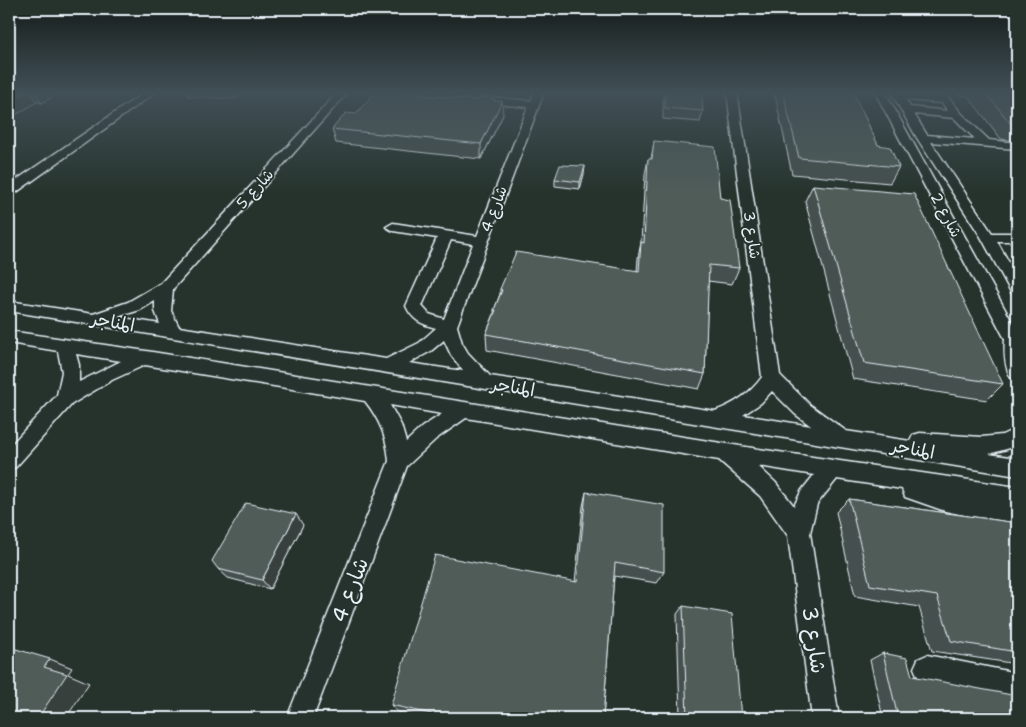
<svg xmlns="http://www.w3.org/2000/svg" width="1026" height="727" font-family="'Shantell Sans','Playpen Sans Arabic',sans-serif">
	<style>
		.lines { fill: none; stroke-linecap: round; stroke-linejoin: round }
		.minor-casing { stroke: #e8f1f8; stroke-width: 3 }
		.minor { fill: #26332d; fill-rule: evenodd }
		.wall { fill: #454f4d; stroke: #e8f1f8 }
		.shaded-wall { fill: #38403e; stroke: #e8f1f8 }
		.building { fill: #505c59; stroke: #e8f1f8 }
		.labels { text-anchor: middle; stroke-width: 4; stroke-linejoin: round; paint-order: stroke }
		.far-street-label { font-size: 15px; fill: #e8f1f8; stroke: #26332d }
		.street-label { font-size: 18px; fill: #e8f1f8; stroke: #26332d }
		.near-street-label { font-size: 21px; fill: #e8f1f8; stroke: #26332d }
	</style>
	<rect width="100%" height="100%" fill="#26332d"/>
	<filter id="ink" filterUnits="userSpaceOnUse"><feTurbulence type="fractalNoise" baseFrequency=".02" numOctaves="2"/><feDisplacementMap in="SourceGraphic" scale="10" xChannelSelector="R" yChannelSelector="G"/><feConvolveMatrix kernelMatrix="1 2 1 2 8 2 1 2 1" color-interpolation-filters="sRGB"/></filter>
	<g filter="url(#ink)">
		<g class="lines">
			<defs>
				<g id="minor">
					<path d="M145 92H156L14 194 9 195V185Z"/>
					<path d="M338 92H348L173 289 171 311 179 327 386 359 419 343 436 328C421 324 412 320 406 306L437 238 393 231 386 227 393 223 477 236 528 107 444 99 439 96 444 93 531 101 534 92H544L457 326 462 343 468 353 490 376 715 411C734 404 750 394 762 377L727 92H737L780 375 809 404 846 431 910 441 913 435 920 433 982 437 1002 435 1017 428V446L989 454 1017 458V476L9 311V301L93 314 128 302 161 283ZM451 240 473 244 444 319 429 314 422 306ZM155 301V311L160 324 117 317 140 310ZM444 340 451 355 463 371 409 363 431 351ZM772 391 795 414 811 426 743 415 761 403Z"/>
					<path d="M875 92H885L1017 331V380L1011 378C1004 366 1004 352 1005 339Z"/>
					<path d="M891 92 937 96 934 92H944L961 113 989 140 1017 143V149L931 142 992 233H1017V241H997L1017 277V295L1012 294 981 237 917 138ZM906 100 942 103 948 111 910 107ZM914 114 954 118 975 139 927 135Z"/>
					<path d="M9 331 146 351 765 450 1017 487V526L945 511 905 497 902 489 837 479 817 504 810 533 839 718H812L788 536 760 496 719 460 466 418 436 439 407 466 313 718H287L389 461C387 438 380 420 365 401L145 365 112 380 72 404 16 467 9 470V447L57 395 62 372 58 351 9 343ZM76 354 121 361 79 382V365ZM390 405 442 414 422 427 406 442 401 425ZM758 466 765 467 814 475 802 490 794 506 775 482Z"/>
					<path d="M927 655 1017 673V699L927 681 918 677 914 668 918 659Z"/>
				</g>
			</defs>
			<!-- minor casing -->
			<use href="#minor" class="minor-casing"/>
			<!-- minor -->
			<use href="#minor" class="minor"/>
		</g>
		<!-- wall -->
		<g class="wall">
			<path d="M9 92H61L42 103 37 102Z"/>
			<path d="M186 92H244L235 99 188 96Z"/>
			<path d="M375 92H424L422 95 476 100 495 101 503 115 481 159 336 143 332 129 356 114Z"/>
			<path d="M665 92H687L703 111 700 122 663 119V101Z"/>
			<path d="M772 92H853L878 145 899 167 890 183 792 174 775 96H773Z"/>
			<path d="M957 92H1017V141L1001 139 968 96 960 95Z"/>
			<path d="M654 141 720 198 739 268 732 284 708 281 705 374 699 389 487 350 486 334 494 314V310L500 294V289L637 271 638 258 641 242 645 174 648 159H651Z"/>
			<path d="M585 166 584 174 580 189 555 186V179Z"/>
			<path d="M813 185 1003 384 987 400 853 379 805 201Z"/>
			<path d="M586 492 664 572 657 583 614 576 603 718H426L397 712 391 705 575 582 583 506Z"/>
			<path d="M849 499 1017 523V664L932 651 919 607 855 596 836 512Z"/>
			<path d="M303 525 270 589 228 578 218 569Z"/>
			<path d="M683 606 741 718H680L677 614Z"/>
			<path d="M883 653 912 676 1017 718H883L870 660Z"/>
		</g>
		<!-- shaded-wall -->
		<g class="shaded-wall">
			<path d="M25 92H30L37 102 9 119V100Z"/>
			<path d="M35 92H61L42 103Z"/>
			<path d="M232 92H244L235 99Z"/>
			<path d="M413 92H424L413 108 411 94Z"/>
			<path d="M502 101 503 115 481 159V144Z"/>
			<path d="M585 166 584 174 580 189V182Z"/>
			<path d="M296 514 303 525 270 589 262 580Z"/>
			<path d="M50 659 72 668 68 674 89 683 66 718H38L44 667Z"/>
		</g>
		<!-- building -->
		<g class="building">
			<path d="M9 92H25L9 100Z"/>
			<path d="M375 92H413L411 94 476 100 477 97 495 99 494 101H502L481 144 332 129 346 113 356 114Z"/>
			<path d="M665 92H687L702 93 703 111 665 108Z"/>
			<path d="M783 92H853L878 145 890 147 899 167 799 158Z"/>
			<path d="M985 92H1017V125L1011 124Z"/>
			<path d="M654 141 715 147 720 198 730 200 739 268 709 265 705 374 486 334 496 310H494L502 290 500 289 516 252 639 271 641 242 644 243 648 159H652Z"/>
			<path d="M560 165 585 166 580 182 555 179Z"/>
			<path d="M813 185 914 194 1003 384 864 363Z"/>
			<path d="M586 492 664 505V572L615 563 603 718H450L391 705 435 555 577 582Z"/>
			<path d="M849 499 1017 523V652L951 641 937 596 870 585Z"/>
			<path d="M246 503 296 514 262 580 218 569 212 561Z"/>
			<path d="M683 606 732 614 741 718H687Z"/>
			<path d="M9 647 50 659 44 667 67 674 38 718H9Z"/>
			<path d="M883 653 907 658 912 676 1017 696V718H898Z"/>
		</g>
	</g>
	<!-- sky -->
	<linearGradient id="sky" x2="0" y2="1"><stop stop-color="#151c19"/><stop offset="0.48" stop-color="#415057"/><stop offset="1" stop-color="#415057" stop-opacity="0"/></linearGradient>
	<rect width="1026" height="193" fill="url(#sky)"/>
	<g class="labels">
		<!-- far-street labels -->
		<g class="far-street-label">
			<text transform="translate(255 189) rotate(-48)" y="5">شارع 5</text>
			<text transform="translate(494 209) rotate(-69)" y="5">شارع 4</text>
			<text transform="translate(946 215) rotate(62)" y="5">شارع 2</text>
			<text transform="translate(752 235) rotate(82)" y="5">شارع 3</text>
		</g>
		<!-- street labels -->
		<g class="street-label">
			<text transform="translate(113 322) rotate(10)" y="6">المناجر</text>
			<text transform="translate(513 387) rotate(9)" y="6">المناجر</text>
			<text transform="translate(913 449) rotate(10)" y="6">المناجر</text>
		</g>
		<!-- near-street labels -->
		<g class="near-street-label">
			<text transform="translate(350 590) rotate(-69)" y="7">شارع 4</text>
			<text transform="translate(814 640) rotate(82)" y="7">شارع 3</text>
		</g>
	</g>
	<!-- margin -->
	<rect width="1026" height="727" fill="none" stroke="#26332d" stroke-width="30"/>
	<rect x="15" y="15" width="996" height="697" fill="none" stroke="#e8f1f8" stroke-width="2" filter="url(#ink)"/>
</svg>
